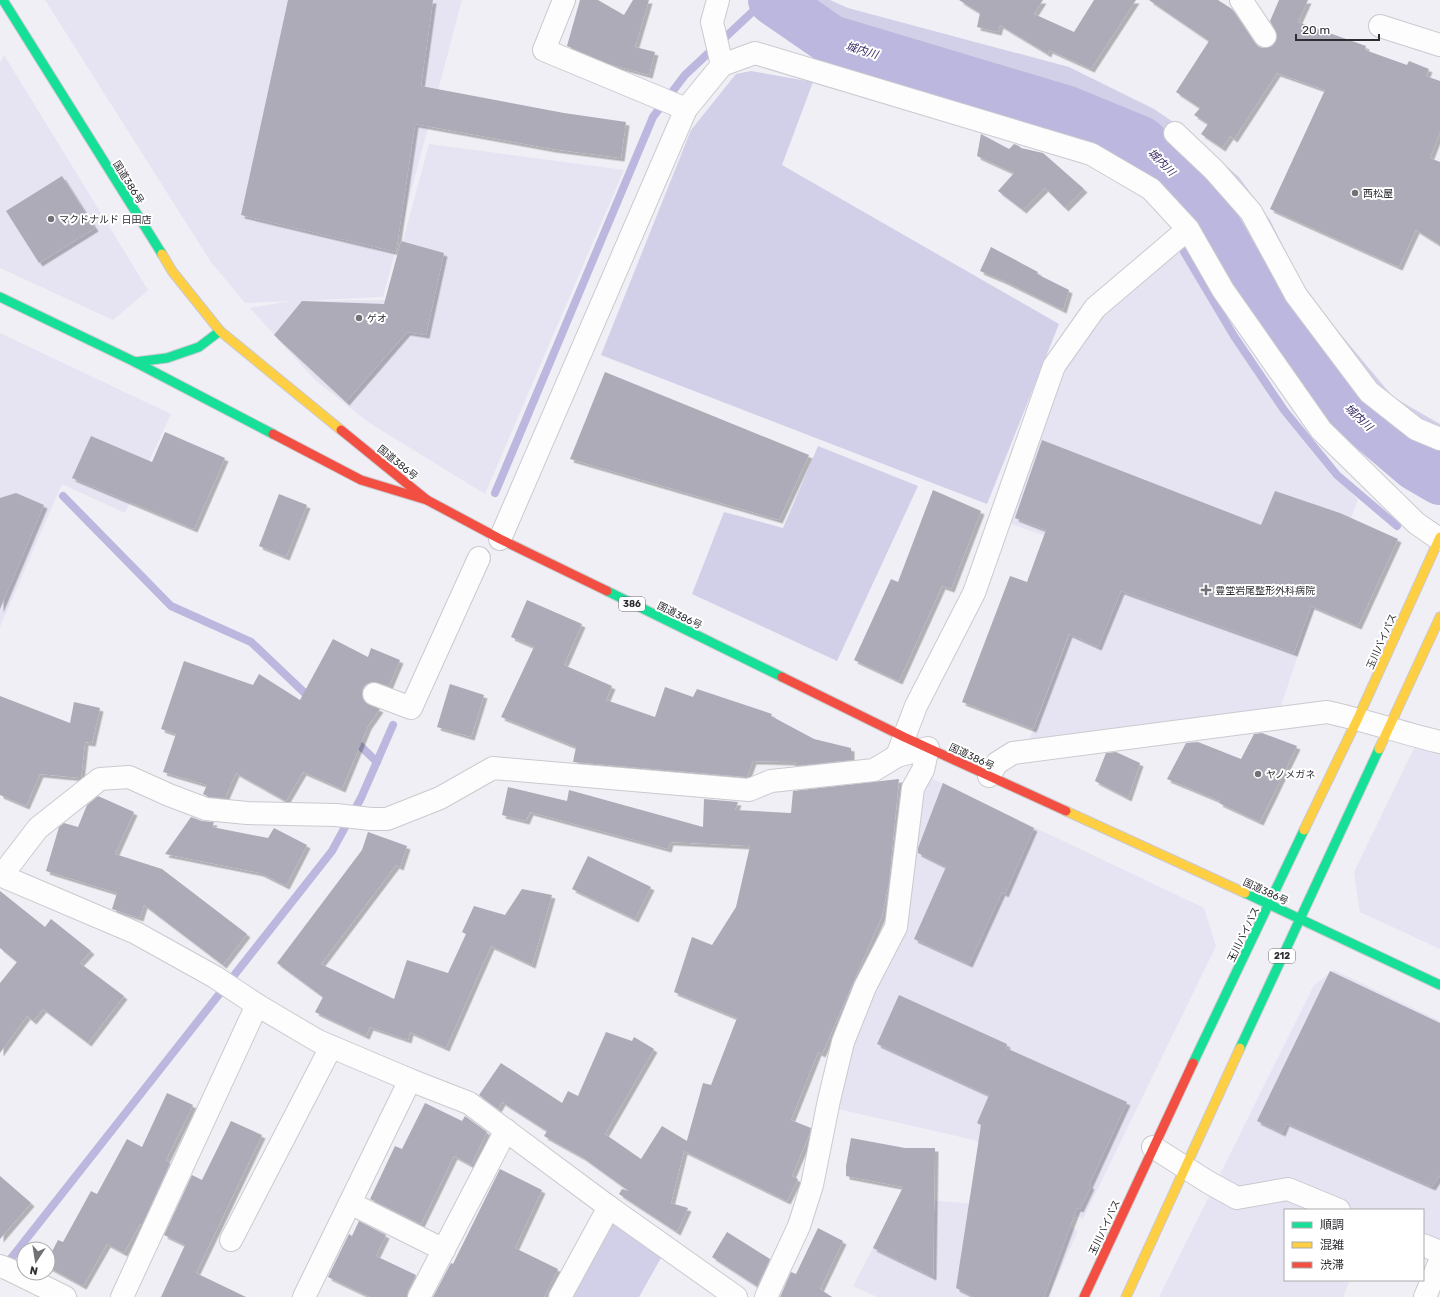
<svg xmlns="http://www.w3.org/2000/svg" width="1440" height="1297" font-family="Rubik,'Noto Sans JP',sans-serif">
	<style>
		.built { fill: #e6e4f2 }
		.green { fill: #d2d0e8 }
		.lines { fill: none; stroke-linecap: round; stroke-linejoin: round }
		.stream { stroke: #bbb7de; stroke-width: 8 }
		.river { stroke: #bbb7de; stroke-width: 50 }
		.building { fill: #acabb7; filter: url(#shadow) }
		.street-casing { stroke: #cacacf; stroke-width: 24 }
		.fast-casing { stroke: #cacacf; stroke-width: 11 }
		.slow-casing { stroke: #cacacf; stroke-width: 11 }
		.jam-casing { stroke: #cacacf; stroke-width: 11 }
		.street { stroke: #fdfdfe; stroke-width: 22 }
		.fast { stroke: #16e098; stroke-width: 9 }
		.slow { stroke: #ffcf43; stroke-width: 9 }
		.jam { stroke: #f24e42; stroke-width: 9 }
		.poi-dot { fill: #727176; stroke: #fff; stroke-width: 1.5 }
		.labels { text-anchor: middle; stroke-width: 4; stroke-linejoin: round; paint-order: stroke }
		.shield { fill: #fff; stroke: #6d6c70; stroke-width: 1 }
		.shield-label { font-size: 9px; font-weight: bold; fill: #2e2d32 }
		.street-label { font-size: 10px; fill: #2e2d32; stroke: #fff }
		.poi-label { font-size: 10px; fill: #2e2d32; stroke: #fff; text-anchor: start }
		.water-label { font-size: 11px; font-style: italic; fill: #2e1e5d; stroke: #fff }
	</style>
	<defs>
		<filter id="shadow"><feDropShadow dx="3.5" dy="3.5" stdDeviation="0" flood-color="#0004"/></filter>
	</defs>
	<rect width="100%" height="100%" fill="#efeff5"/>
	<!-- built -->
	<g class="built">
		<path d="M45 0H462L383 297 297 301 387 300 429 144 624 170 485 494 368 422 316 381 250 308 291 301 245 303 211 262Z"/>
		<path d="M4 55 148 290 113 320 0 268V63Z"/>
		<path d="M1176 247 1295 429 1358 500 1308 625 1278 715 1026 748 1101 556 1006 522 1058 367 1098 310Z"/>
		<path d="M0 333 171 414 125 513 62 484 0 627Z"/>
		<path d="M1416 744 1440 750V949L1360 912 1354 872Z"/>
		<path d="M929 777 1204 908 1216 946 1083 1219 1007 1184 1018 1158 974 1140 834 1108 850 1042 901 937 918 799Z"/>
		<path d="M1334 970 1440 1021V1255L1423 1249V1210H1285V1280H1350L1343 1297H1159L1314 985Z"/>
		<path d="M899 1198 1033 1208 1078 1231 1048 1297H877L853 1286Z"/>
	</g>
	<!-- green -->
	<g class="green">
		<path d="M801 0H830L848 8 1069 67 1154 109 1182 128 1239 177 1270 220 1307 294 1393 397 1440 424V444L1432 460 1359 398 1279 307 1238 223 1158 143 1083 105 833 23Z"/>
		<path d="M751 71 813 82 782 165 1059 324 987 504 601 355 691 130 736 74Z"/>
		<path d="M818 446 918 486 837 661 692 594 724 512 783 528Z"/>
		<path d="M611 1219 661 1258 639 1297H569Z"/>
	</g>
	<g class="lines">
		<!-- stream -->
		<g class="stream">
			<path d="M1184 252 1234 336 1284 410 1337 475 1397 526"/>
			<path d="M495 493 653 117 685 75 765 0"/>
			<path d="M63 496 171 606 251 642 311 699"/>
			<path d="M353 739 377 762"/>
			<path d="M5 1266 332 851 361 798 393 725"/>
		</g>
		<!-- river -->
		<path class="river" d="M773 0 831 40 1068 111 1141 141 1202 202 1270 322 1355 414 1416 466 1440 480"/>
	</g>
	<!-- building -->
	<g class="building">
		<path d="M288 0H433L421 86 564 113 626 122 621 158 552 149 415 124 396 252 241 215Z"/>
		<path d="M580 0H598L624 15 633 0H649L635 47 655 52 649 75 609 64 567 46Z"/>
		<path d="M959 0H1043L1034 14 1074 32 1094 0H1136L1091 69 1049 50 1048 54 1000 25 998 32 977 27 980 13Z"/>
		<path d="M1149 0H1218L1232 9 1255 43 1259 47 1265 48 1272 46 1276 41 1277 35 1270 21 1279 0H1308L1298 22 1366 46 1365 50 1407 65 1409 61 1429 69 1426 76 1440 81V132L1430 158 1440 162V245L1416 230 1399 267 1270 209 1325 90 1277 73 1234 139 1230 136 1222 148 1201 134 1208 124 1194 115 1200 108 1176 92 1209 41Z"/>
		<path d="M981 134 1009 149 1014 144 1019 146 1021 148 1043 153 1084 189 1065 208 1045 188 1023 210 998 191 1014 173 977 156Z"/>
		<path d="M62 176 95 228 39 263 6 211Z"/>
		<path d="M401 241 444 253 426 335 407 332 346 402 274 335 302 301 384 304Z"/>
		<path d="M991 247 1038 272 1037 274 1069 290 1063 310 1004 281 980 271Z"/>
		<path d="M605 372 809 455 779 520 570 459Z"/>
		<path d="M165 432 225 458 194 529 72 478 91 436 152 462Z"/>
		<path d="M1042 440 1261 525 1275 491 1340 513 1398 539 1358 626 1311 606 1294 653 1121 591 1098 647 1069 634 1033 729 962 702 1010 576 1027 582 1046 530 1015 518Z"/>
		<path d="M933 490 981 511 951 589 942 586 899 681 854 660 891 579 898 582Z"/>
		<path d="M16 493 44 505 0 609V498Z"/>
		<path d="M279 494 307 505 286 557 259 546Z"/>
		<path d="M527 600 582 624 564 665 612 686 606 700 655 717 665 687 693 697 697 689 772 714 771 716 814 739 851 748V760L795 766 796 762 753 761 747 777 573 762 576 747 501 717 534 647 511 637Z"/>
		<path d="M333 639 368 657 371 648 400 660 389 686 372 682 366 684 362 689V696L365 702 380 709 368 726 342 789 303 772 286 801 236 773 225 798 209 797 203 794 207 785 163 772 176 734 161 729 184 661 253 685 259 674 300 700Z"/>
		<path d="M450 684 484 695 471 737 437 727Z"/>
		<path d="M0 696 70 723 74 702 100 708 92 743 85 742 81 778 40 774 26 806 0 795Z"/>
		<path d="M1262 733 1297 746 1260 822 1219 803 1220 801 1167 779 1186 743 1198 742 1241 759 1254 734Z"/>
		<path d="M1116 752 1140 763 1128 798 1095 781 1106 753Z"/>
		<path d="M899 779 889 882 882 916 822 1054 818 1052 791 1120 811 1128 809 1135 792 1176 798 1179 787 1201 684 1151 671 1203 688 1208 677 1232 619 1194 622 1189 629 1191 582 1157 544 1136 547 1131 502 1102 498 1109 479 1095 501 1063 562 1103 568 1091 578 1096 606 1032 632 1041 634 1037 654 1049 605 1134 641 1159 662 1126 687 1141 686 1144 703 1083 711 1085 737 1018 674 992 692 937 712 945 736 907 750 846 670 842 668 849 530 812 526 821 502 815 508 787 567 801 569 790 703 827 704 799 738 802 735 810 791 813 793 791Z"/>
		<path d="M943 783 1034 828 1005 894 1002 892 969 964 914 939 946 867 918 853V848Z"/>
		<path d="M98 796 134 812 115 854 162 869 247 934 223 965 144 905 140 918 112 909 117 893 46 871 59 827 64 823 78 827 87 805Z"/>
		<path d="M191 817 202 821 214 822 212 827 268 838 274 828 307 845 286 886 260 873 165 854Z"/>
		<path d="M368 832 407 846 400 867 396 865 321 964 394 999 407 960 448 973 466 934 462 932 474 906 505 915 522 889 552 895 532 965 491 946 446 1048 410 1032 408 1040 370 1027 366 1036 315 1012 323 997 277 963 362 850Z"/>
		<path d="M588 856 651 887 635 919 572 889Z"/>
		<path d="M0 891 45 927 51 919 91 951 80 963 124 996 88 1043 43 1009 33 1021 27 1016 0 1053V983L17 962 0 948Z"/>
		<path d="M1330 971 1440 1023V1175L1432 1187 1286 1123 1282 1133 1257 1121Z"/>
		<path d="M899 995 1007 1044 1006 1048 1127 1102 1089 1185 1091 1186 1080 1209 1077 1208 1044 1297H974L956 1288 981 1125 977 1123 989 1095 877 1044Z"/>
		<path d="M167 1093 193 1105 166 1160 170 1163 142 1225 140 1224 124 1253 107 1244 83 1286 48 1267V1259L58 1240 63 1242 91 1191 97 1194 127 1139 142 1147Z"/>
		<path d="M425 1103 462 1121 465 1116 487 1132 471 1165 454 1156 421 1224 370 1199 395 1146 402 1149Z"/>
		<path d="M231 1121 262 1135 196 1273 246 1297H161L185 1245 164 1235 192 1175 202 1180Z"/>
		<path d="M851 1138 905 1148H935L933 1277 873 1248 903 1187 846 1176V1166Z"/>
		<path d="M500 1169 542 1190 515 1248 558 1269 544 1297H433L451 1263 453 1264Z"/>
		<path d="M0 1176 31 1203 0 1239Z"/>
		<path d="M359 1221 386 1235 376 1256 416 1275 408 1291 407 1297H370L328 1277 349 1234 352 1236Z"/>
		<path d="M818 1228 843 1241 820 1289 832 1297H780L791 1272 796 1274Z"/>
		<path d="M727 1232 770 1259 757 1286 712 1257Z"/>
	</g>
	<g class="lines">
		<defs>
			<g id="street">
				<path d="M564 0 544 50 686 109"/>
				<path d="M718 0 712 22 722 65"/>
				<path d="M1241 0 1265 36"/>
				<path d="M1380 26 1440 45"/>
				<path d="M1175 133 1214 170 1251 212 1296 295 1369 392 1416 429 1440 439"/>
				<path d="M1188 229 1223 290 1321 430 1416 523 1439 539"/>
				<path d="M500 539 686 109 722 65 755 53 1091 154 1151 189 1188 229 1095 308 1054 366 974 593 916 706 897 756"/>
				<path d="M374 694 411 708 479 558"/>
				<path d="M989 776 997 763 1013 753 1327 712C1365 720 1402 733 1440 742"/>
				<path d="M0 875 136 933 215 977 257 1005 318 1041 410 1080 469 1103 609 1207 736 1297"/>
				<path d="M2 875 38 828 100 779 129 777 169 795 206 809 247 813 336 815 371 819H387L440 798 493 768 749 790 771 781 874 770 897 756 928 748 923 770 913 788 896 927 865 987 843 1042 829 1100 812 1185 799 1226 766 1297"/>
				<path d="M1153 1147 1208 1182 1237 1198 1288 1189 1339 1210"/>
				<path d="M350 1203 444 1250"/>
				<path d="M231 1240 331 1047"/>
				<path d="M1423 1245 1440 1252"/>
				<path d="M0 1266 8 1269 65 1297"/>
				<path d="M122 1297 257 1005"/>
				<path d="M304 1297 410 1080"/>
				<path d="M419 1297 506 1130"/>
				<path d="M560 1297 609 1207"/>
				<path d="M1425 1297 1440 1261"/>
			</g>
			<g id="fast">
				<path d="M3 0 162 254"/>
				<path d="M0 297 135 362 167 358 199 347 220 331"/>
				<path d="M135 362 273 434"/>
				<path d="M607 591 782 677"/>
				<path d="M1245 893 1440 985"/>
				<path d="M1240 1048 1379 749"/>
				<path d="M1193 1063 1304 830"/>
			</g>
			<g id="slow">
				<path d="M162 254 172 271 220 331 341 430"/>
				<path d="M1379 749 1440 617"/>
				<path d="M1066 811 1245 893"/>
				<path d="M1304 830 1358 718 1440 537"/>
				<path d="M1126 1297 1240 1048"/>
			</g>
			<g id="jam">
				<path d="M341 430 427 500 500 539 607 591"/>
				<path d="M273 434 361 480 427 500"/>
				<path d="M782 677 904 737 1066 811"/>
				<path d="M1084 1297 1193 1063"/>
			</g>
		</defs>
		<!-- street casing -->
		<use href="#street" class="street-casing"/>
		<!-- fast casing -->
		<use href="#fast" class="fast-casing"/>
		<!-- slow casing -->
		<use href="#slow" class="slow-casing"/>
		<!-- jam casing -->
		<use href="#jam" class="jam-casing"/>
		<!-- street -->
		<use href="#street" class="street"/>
		<!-- fast -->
		<use href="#fast" class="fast"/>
		<!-- slow -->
		<use href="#slow" class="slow"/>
		<!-- jam -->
		<use href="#jam" class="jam"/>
	</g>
	<!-- markers -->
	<g class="poi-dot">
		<circle cx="1355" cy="193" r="4"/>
		<circle cx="51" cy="219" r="4"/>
		<circle cx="359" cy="318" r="4"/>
		<path d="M1204 584h4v4h4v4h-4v4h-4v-4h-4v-4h4z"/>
		<circle cx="1258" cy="774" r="4"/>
	</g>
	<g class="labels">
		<!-- shield labels -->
		<g class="shield">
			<rect x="619" y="597" width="26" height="14" rx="3"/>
			<rect x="1269" y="949" width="26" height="14" rx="3"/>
		</g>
		<g class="shield-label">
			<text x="632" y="607">386</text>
			<text x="1282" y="959">212</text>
		</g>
		<!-- street labels -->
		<g class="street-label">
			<text transform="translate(129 182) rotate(58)" y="4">国道386号</text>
			<text transform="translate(398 462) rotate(39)" y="4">国道386号</text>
			<text transform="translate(680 615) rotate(26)" y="4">国道386号</text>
			<text transform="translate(1381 641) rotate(-66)" y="4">玉川バイパス</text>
			<text transform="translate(972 756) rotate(25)" y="4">国道386号</text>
			<text transform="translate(1266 891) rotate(25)" y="4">国道386号</text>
			<text transform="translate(1243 934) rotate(-64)" y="4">玉川バイパス</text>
			<text transform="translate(1104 1227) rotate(-65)" y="4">玉川バイパス</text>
		</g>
		<!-- poi labels -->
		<g class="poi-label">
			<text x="1363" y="197">西松屋</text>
			<text x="59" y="223">マクドナルド 日田店</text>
			<text x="367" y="322">ゲオ</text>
			<text x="1215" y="594">豊堂岩尾整形外科病院</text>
			<text x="1266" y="778">ヤノメガネ</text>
		</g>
		<!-- water labels -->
		<g class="water-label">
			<text transform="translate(862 50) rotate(17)" y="4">城内川</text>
			<text transform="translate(1162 162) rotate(45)" y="4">城内川</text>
			<text transform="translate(1359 417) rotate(43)" y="4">城内川</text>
		</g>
	</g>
	<!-- legend -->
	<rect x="1284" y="1209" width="140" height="72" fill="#ffffff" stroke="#ababad"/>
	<rect x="1292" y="1222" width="20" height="6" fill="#16e098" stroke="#ababad"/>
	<text x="1320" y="1229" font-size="12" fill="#2e2d32">順調</text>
	<rect x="1292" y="1242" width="20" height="6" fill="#ffcf43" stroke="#ababad"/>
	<text x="1320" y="1249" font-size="12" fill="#2e2d32">混雑</text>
	<rect x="1292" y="1262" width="20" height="6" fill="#f24e42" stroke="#ababad"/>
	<text x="1320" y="1269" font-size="12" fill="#2e2d32">渋滞</text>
	<!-- north arrow -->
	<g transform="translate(36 1261) rotate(192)"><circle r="19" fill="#ffffff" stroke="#ababad"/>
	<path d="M0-3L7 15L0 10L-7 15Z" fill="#727176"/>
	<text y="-6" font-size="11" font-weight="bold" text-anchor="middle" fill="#2e2d32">N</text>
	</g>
	<!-- scale -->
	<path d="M1296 34v6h83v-6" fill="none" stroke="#2e2d32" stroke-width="2"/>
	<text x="1302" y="34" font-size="12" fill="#2e2d32" stroke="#ffffff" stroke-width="3" paint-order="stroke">20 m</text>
</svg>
